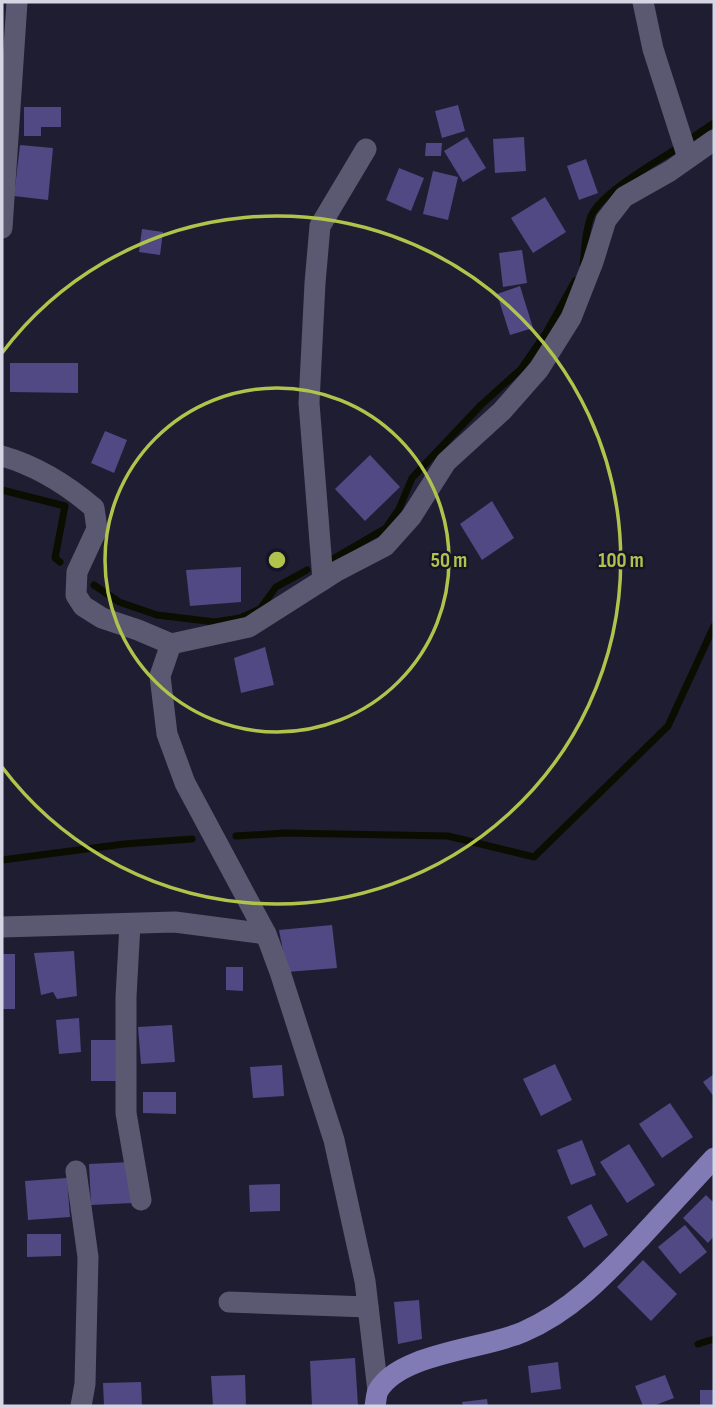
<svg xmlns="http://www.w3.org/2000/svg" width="716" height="1408" font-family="'Sofia Sans Condensed',sans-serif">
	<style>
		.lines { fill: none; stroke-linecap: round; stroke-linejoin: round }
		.stream { stroke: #0b0d00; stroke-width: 7 }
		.building { fill: #504984 }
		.minor { stroke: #5a5971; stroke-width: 21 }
		.major { stroke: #807bb4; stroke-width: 21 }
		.ring { fill: none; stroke: #b2c34b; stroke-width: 3.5 }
		.centre { fill: #b2c34b; stroke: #161428; stroke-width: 3.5 }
		.ring-label { font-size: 21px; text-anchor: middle; font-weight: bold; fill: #b2c34b; stroke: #161428; stroke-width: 5; stroke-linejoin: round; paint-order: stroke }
	</style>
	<rect width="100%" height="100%" fill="#1f1d32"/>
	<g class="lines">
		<!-- stream -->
		<g class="stream">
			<path d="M689 140 714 123"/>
			<path d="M583 264C585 249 585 231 591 216 601 193 654 163 676 149"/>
			<path d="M2 490 65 506 55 558 60 562"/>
			<path d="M326 563 386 528 399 509 412 478 481 405 521 369 546 333 575 281"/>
			<path d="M94 585 119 602 157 615 215 622 240 618 260 609 276 587 307 570"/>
			<path d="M236 836 285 833 448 836 534 857 668 726 714 626"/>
			<path d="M2 860 124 844 192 839"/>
			<path d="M698 1344 714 1339"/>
		</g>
	</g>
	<!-- building -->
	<g class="building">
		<path d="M458 105 465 131 442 138 435 111Z"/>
		<path d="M24 107H61V127H41V136H24Z"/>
		<path d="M467 137 486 168 463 182 444 151Z"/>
		<path d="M524 137 526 171 495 173 493 139Z"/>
		<path d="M426 143H442L441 156H425Z"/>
		<path d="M20 145 53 148 48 200 14 196Z"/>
		<path d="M586 159 598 193 579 200 567 166Z"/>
		<path d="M399 168 424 178 411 211 386 200Z"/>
		<path d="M433 171 458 177 448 220 423 214Z"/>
		<path d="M545 197 566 232 533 253 511 218Z"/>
		<path d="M142 229 163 232 160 255 139 252Z"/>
		<path d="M522 250 527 283 503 287 499 253Z"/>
		<path d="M520 286 533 328 510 335 497 294Z"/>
		<path d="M10 363H78V393L10 392Z"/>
		<path d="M105 431 127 440 114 473 91 463Z"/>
		<path d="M370 455 400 487 365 521 335 489Z"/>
		<path d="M492 501 514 538 482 560 460 524Z"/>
		<path d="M241 567V602L190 606 186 570Z"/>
		<path d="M265 647 274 685 241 693 234 658Z"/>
		<path d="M332 925 337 968 287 972 279 930Z"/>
		<path d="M74 951 77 996 57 999 53 992 41 995 34 953Z"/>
		<rect x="2" y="954" width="13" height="55"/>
		<path d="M226 967H243V991L226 990Z"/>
		<path d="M79 1018 81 1052 59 1054 56 1020Z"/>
		<path d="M172 1025 175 1062 141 1064 138 1027Z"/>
		<path d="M91 1040H121L122 1081H91Z"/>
		<path d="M555 1064 572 1100 541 1116 523 1079Z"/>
		<path d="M282 1065 284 1096 253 1098 250 1067Z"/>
		<path d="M714 1074V1097L703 1082Z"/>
		<path d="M143 1092H176V1114L143 1113Z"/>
		<path d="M670 1103 693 1137 662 1158 639 1124Z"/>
		<path d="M582 1140 596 1175 571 1185 557 1150Z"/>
		<path d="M629 1144 655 1185 627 1203 600 1162Z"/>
		<path d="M131 1162 133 1203 91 1205 89 1164Z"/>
		<path d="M67 1178 70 1217 28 1220 25 1181Z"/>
		<path d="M280 1184V1211L250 1212 249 1185Z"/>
		<path d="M706 1195 714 1203V1236L708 1243 683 1218Z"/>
		<path d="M591 1204 608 1235 584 1248 567 1217Z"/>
		<path d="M685 1225 707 1252 680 1274 658 1247Z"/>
		<path d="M27 1234H61V1256L27 1257Z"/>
		<path d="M643 1260 677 1294 651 1321 617 1287Z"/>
		<path d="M419 1300 422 1339 398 1344 394 1302Z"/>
		<path d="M355 1358 358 1406H312L310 1361Z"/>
		<path d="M558 1362 561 1389 531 1393 528 1366Z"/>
		<path d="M245 1375 246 1406H213L211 1376Z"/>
		<path d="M665 1375 674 1398 653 1406H643L635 1386Z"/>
		<path d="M141 1382 142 1406H104L103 1383Z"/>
		<rect x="700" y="1390" width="14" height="16"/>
		<path d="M487 1399 488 1406H463L462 1402Z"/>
	</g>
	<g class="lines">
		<!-- minor -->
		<g class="minor">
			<path d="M643 2 653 49 688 158"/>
			<path d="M2 228 17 2"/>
			<path d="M2 456C37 466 66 484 94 508L97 529 77 572 76 595 83 606 102 618 138 630 171 644 249 627 337 571 385 546 411 517 446 462 502 411 539 369 571 318 593 262 606 220 624 197 670 171 714 140"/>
			<path d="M323 580 309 403 315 283 320 226 366 149"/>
			<path d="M171 644 160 676 167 734 185 783 266 934 280 972 334 1140 365 1281 378 1391"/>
			<path d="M130 924 126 997V1113L141 1200"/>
			<path d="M2 927 175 922 266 934"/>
			<path d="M76 1171 88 1257 85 1384 81 1406"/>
			<path d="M229 1302 368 1307"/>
		</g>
		<!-- major -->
		<path class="major" d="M375 1406C376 1402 376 1395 378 1391 399 1353 485 1349 523 1332 572 1311 606 1274 642 1236 666 1210 690 1184 714 1158"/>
	</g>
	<!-- distance rings -->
	<g class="ring">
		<circle cx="277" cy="560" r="172"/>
		<path d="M2 353A344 344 0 1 1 2 767"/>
	</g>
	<circle cx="277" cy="560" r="10" class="centre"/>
	<g class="ring-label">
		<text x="449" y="567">50 m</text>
		<text x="621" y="567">100 m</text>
	</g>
	<!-- border -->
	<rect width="716" height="1408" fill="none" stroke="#d6d5e3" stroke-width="7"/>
</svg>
